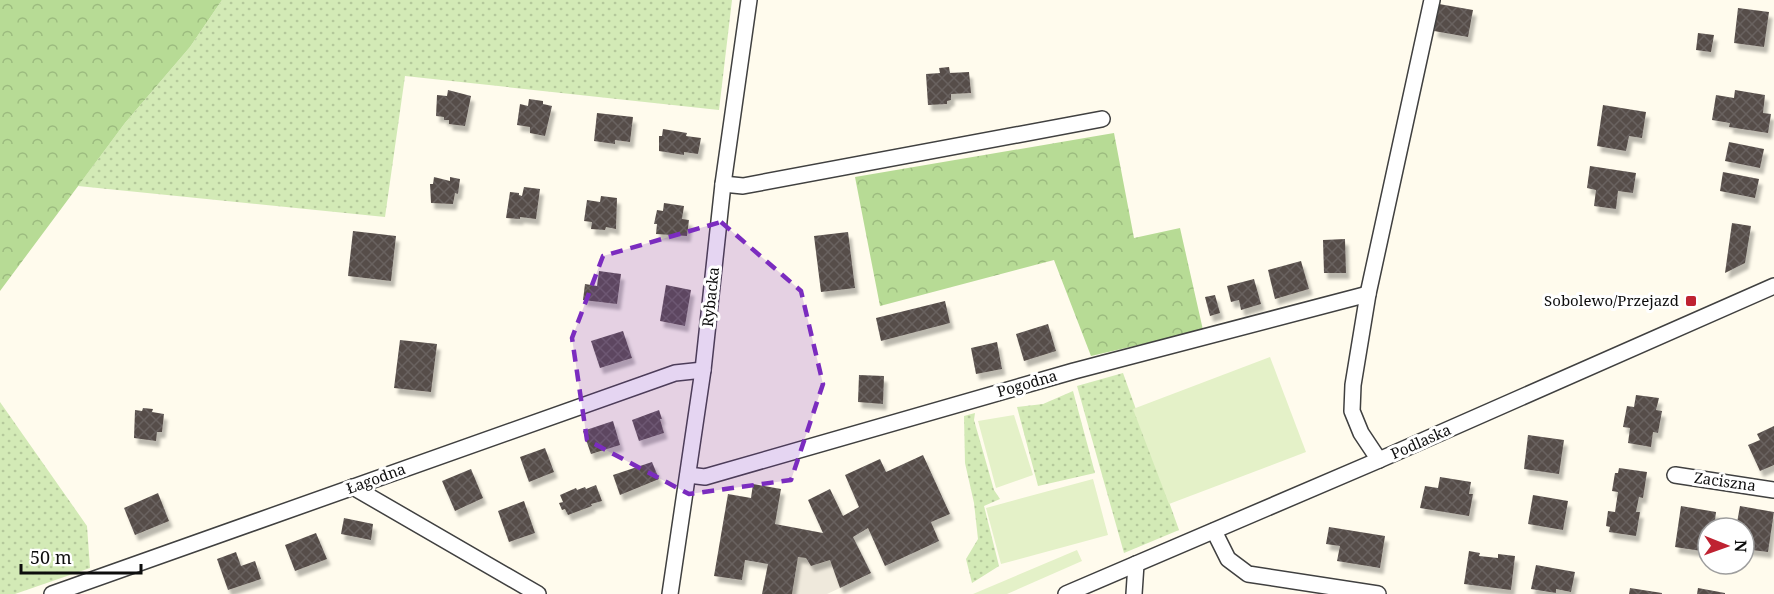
<svg xmlns="http://www.w3.org/2000/svg" width="1774" height="594" font-family="'Noto Serif',serif">
	<style>
		.grass { fill: url(#grass-dots) }
		.forest { fill: url(#forest-crowns) }
		.pitch { fill: #e4f1c8 }
		.plaza { fill: #efe9dc }
		.building { fill: url(#building-cross-hatch); filter: url(#shadow) }
		.lines { fill: none; stroke-linecap: round; stroke-linejoin: round }
		.minor-casing { stroke: #404040; stroke-width: 18 }
		.minor { stroke: #fff; stroke-width: 15 }
		.marked { fill: #7b2cbf; fill-opacity: 0.2; stroke: #7b2cbf; stroke-width: 4.5; stroke-dasharray: 12 8; stroke-linejoin: round }
		.poi-dot { fill: #bf2231; stroke: #fff; stroke-width: 2 }
		.labels { text-anchor: middle; stroke-width: 6; stroke-linejoin: round; paint-order: stroke }
		.street-label { font-size: 15px; fill: #0d0d0d; stroke: #fff }
		.poi-label { font-size: 15px; fill: #0d0d0d; stroke: #fff; text-anchor: end }
	</style>
	<defs>
		<pattern id="grass-dots" width="8" height="8" patternUnits="userSpaceOnUse" patternTransform="scale(1.5)"><rect width="8" height="8" fill="#d3eab6"/><path d="M2 2h.1M6 6h.1" fill="none" stroke="#b4c89b" stroke-width="1.8" stroke-linecap="round"/></pattern>
		<pattern id="forest-crowns" width="20" height="18" patternUnits="userSpaceOnUse" patternTransform="scale(1.5)"><rect width="20" height="18" fill="#b7db95"/><path d="M2 6a3 3 0 1 1 6 0M12 15a3 3 0 1 1 6 0" fill="none" stroke="#9cbb7f"/></pattern>
		<pattern id="building-cross-hatch" width="8" height="8" patternUnits="userSpaceOnUse" patternTransform="scale(1.5)"><rect width="8" height="8" fill="#564d49"/><path d="M0 0l8 8M0 8l8-8" fill="none" stroke="#69625f"/></pattern>
		<filter id="shadow"><feDropShadow dx="3.5" dy="6" stdDeviation="1.5" flood-color="#0004"/></filter>
	</defs>
	<rect width="100%" height="100%" fill="#fffbed"/>
	<!-- grass -->
	<g class="grass">
		<path d="M222 0H732L719 110 405 76 385 217 78 186 125 123 190 47Z"/>
		<path d="M1123 373 1179 530 1124 553 1077 386Z"/>
		<path d="M1073 391 1095 473 1038 486 1017 407 1043 404Z"/>
		<path d="M0 402 87 526 90 568 15 594H0Z"/>
		<path d="M975 413 974 420 994 490 1000 499 984 506 999 566 972 583 966 559 978 539 974 503 965 463 964 416Z"/>
	</g>
	<!-- forest -->
	<g class="forest">
		<path d="M0 0H222L190 47 125 123 0 291Z"/>
		<path d="M1114 133 1134 238 1180 228 1203 330 1091 356 1054 260 880 306 855 177Z"/>
	</g>
	<!-- pitch -->
	<g class="pitch">
		<path d="M1270 357 1306 452 1169 504 1133 409Z"/>
		<path d="M1014 415 1033 475 996 488 978 421Z"/>
		<path d="M1093 479 1108 535 1001 564 986 508Z"/>
		<path d="M1077 550 1082 561 1007 594H973Z"/>
	</g>
	<!-- plaza -->
	<path class="plaza" d="M798 557 806 558 811 566 830 560 840 588 827 594H792Z"/>
	<!-- building -->
	<g class="building">
		<path d="M1439 4 1473 10 1468 37 1434 31Z"/>
		<path d="M1738 8 1769 12 1764 47 1734 43Z"/>
		<path d="M1698 33 1714 35 1711 52 1696 50Z"/>
		<path d="M949 67 950 73 969 72 971 93 951 94V100L947 101V104L928 105 926 74 940 73 939 68Z"/>
		<path d="M448 90 471 96 465 126 449 124V120H444V117L436 116 437 95 447 96Z"/>
		<path d="M1735 90 1765 95 1763 113 1771 114 1768 133 1729 127 1730 123 1712 120 1716 95 1734 98Z"/>
		<path d="M529 99 543 101V104L552 106 545 136 530 133V127L517 125 520 104 528 106Z"/>
		<path d="M1603 105 1646 112 1642 138 1629 136 1626 151 1597 146Z"/>
		<path d="M597 113 633 117 630 142 615 140V144L594 141Z"/>
		<path d="M663 129 687 133 686 136 701 138 698 154 684 152V155L659 151V136H662Z"/>
		<path d="M1729 142 1764 149 1760 168 1725 161Z"/>
		<path d="M1590 166 1636 173 1633 193 1618 191 1616 209 1594 206 1596 190 1587 188Z"/>
		<path d="M1723 172 1759 179 1755 198 1720 191Z"/>
		<path d="M434 177 450 181V177L460 179 458 194 455 193 453 204 431 203 430 184H433Z"/>
		<path d="M524 187 540 189 536 219 520 217V219L506 218 510 192 519 193V195L522 196Z"/>
		<path d="M601 196 617 198 616 229 606 227 605 230 591 229 592 222 584 221 587 200 600 202Z"/>
		<path d="M664 203 684 206 682 219 689 220 687 236 656 234 657 224H654L657 210 663 211Z"/>
		<path d="M1732 223 1751 226 1745 263 1725 273Z"/>
		<path d="M353 231 396 236 391 281 348 276Z"/>
		<path d="M848 232 855 288 821 292 814 236Z"/>
		<path d="M1345 239 1346 273H1324L1323 240Z"/>
		<path d="M1301 261 1309 289 1275 299 1268 270Z"/>
		<path d="M599 271 621 274 617 304 583 300 585 284 597 286Z"/>
		<path d="M1254 279 1261 304 1241 310 1239 300 1231 302 1227 286Z"/>
		<path d="M666 285 691 290 685 326 660 321Z"/>
		<path d="M1215 295 1220 313 1210 316 1205 297Z"/>
		<path d="M945 301 950 323 881 341 876 318Z"/>
		<path d="M1048 324 1056 351 1024 361 1016 334Z"/>
		<path d="M623 331 632 358 600 368 591 341Z"/>
		<path d="M400 340 437 344 431 392 394 388Z"/>
		<path d="M997 342 1002 369 976 374 971 348Z"/>
		<path d="M859 375 884 376 883 404 858 402Z"/>
		<path d="M1636 395 1659 398 1656 410 1662 411 1658 433 1653 432 1651 447 1628 443 1630 428 1623 427 1627 406 1634 407Z"/>
		<path d="M143 408 153 409 152 412 164 414 162 432H157L156 441 134 438 135 410 142 411Z"/>
		<path d="M659 410 662 419H660L664 433 639 441 632 420Z"/>
		<path d="M613 421 620 445 591 454 583 431Z"/>
		<path d="M1774 426V465L1760 471 1748 445 1760 440 1757 434Z"/>
		<path d="M1528 435 1564 440 1559 474 1524 469Z"/>
		<path d="M545 448 554 472 529 482 520 457Z"/>
		<path d="M923 455 950 514 931 522 939 541 885 566 868 528 853 537 871 573 840 588 830 560 811 566 806 558 798 557 792 594H762L768 564 745 560 742 580 714 576 728 494 751 498 753 484 781 489 775 524 823 533 808 500 830 489 843 516 859 507 845 475 880 459 886 472Z"/>
		<path d="M652 462 659 479 620 495 613 475Z"/>
		<path d="M1619 468 1647 472 1643 498 1639 497 1636 512H1640L1636 536 1609 532 1610 527 1606 526 1608 511 1615 512 1618 492 1612 491 1615 473H1618Z"/>
		<path d="M471 469 483 498 455 511 442 481Z"/>
		<path d="M1440 477 1471 482 1469 494H1473L1469 516 1420 508 1425 486 1438 488Z"/>
		<path d="M596 485 602 501 591 504 592 506 568 515 565 509 562 510 559 503 563 502 560 495 576 488 577 490 585 487 586 489Z"/>
		<path d="M158 493 169 521 135 535 124 508Z"/>
		<path d="M1533 495 1568 501 1563 530 1528 524Z"/>
		<path d="M524 501 535 533 509 542 498 511Z"/>
		<path d="M1681 506 1716 512 1714 528H1708V552L1675 547Z"/>
		<path d="M1740 506 1774 512 1768 552 1744 549V528H1736Z"/>
		<path d="M344 518 373 524 371 540 341 534Z"/>
		<path d="M1329 527 1385 536 1380 568 1337 561 1340 546 1326 544Z"/>
		<path d="M316 533 327 559 295 571 285 545Z"/>
		<path d="M1469 551 1480 553 1479 556 1498 558V554L1515 556 1511 590 1464 584Z"/>
		<path d="M236 552 241 566 255 561 261 579 228 590 217 559Z"/>
		<path d="M1536 565 1575 572 1571 592 1556 589V593L1531 589Z"/>
		<path d="M1630 588 1662 593V594H1629Z"/>
		<path d="M1698 588 1725 593V594H1697Z"/>
	</g>
	<g class="lines">
		<defs>
			<g id="minor">
				<path d="M723 184 743 186 1102 119"/>
				<path d="M1379 460 1361 433 1352 411 1353 385 1368 294 1432 0"/>
				<path d="M688 475 705 477 1074 371 1368 294"/>
				<path d="M1675 475 1774 490"/>
				<path d="M353 487 538 594"/>
				<path d="M1214 531 1228 559 1248 574 1378 594"/>
				<path d="M52 594 675 373 703 370"/>
				<path d="M670 594 703 370 723 184 749 0"/>
				<path d="M1066 594 1379 460 1774 286"/>
				<path d="M1134 594 1136 564"/>
			</g>
		</defs>
		<!-- minor casing -->
		<use href="#minor" class="minor-casing"/>
		<!-- minor -->
		<use href="#minor" class="minor"/>
	</g>
	<!-- marked area -->
	<path class="marked" d="M721 222 801 291 823 384 791 480 689 494 587 440 572 338 603 256Z"/>
	<!-- markers -->
	<rect class="poi-dot" x="1685" y="295" width="12" height="12" rx="3"/>
	<g class="labels">
		<!-- street labels -->
		<g class="street-label">
			<text transform="translate(711 297) rotate(-84)" y="5">Rybacka</text>
			<text transform="translate(1027 384) rotate(-16)" y="5">Pogodna</text>
			<text transform="translate(1421 442) rotate(-24)" y="5">Podlaska</text>
			<text transform="translate(376 479) rotate(-20)" y="5">Łagodna</text>
			<text transform="translate(1725 482) rotate(8)" y="5">Zaciszna</text>
		</g>
		<!-- poi labels -->
		<g class="poi-label">
			<text x="1679" y="306">Sobolewo/Przejazd</text>
		</g>
	</g>
	<!-- north arrow -->
	<g transform="translate(1726 546) rotate(91)"><circle r="28" fill="#ffffff" stroke="#9e9e9e" stroke-width="1.5"/>
	<path d="M0-4.5L10 22L0 15L-10 22Z" fill="#bf2231"/>
	<text y="-9" font-size="16" font-weight="bold" text-anchor="middle" fill="#0d0d0d">N</text>
	</g>
	<!-- scale -->
	<path d="M21 564v9h120v-9" fill="none" stroke="#0d0d0d" stroke-width="3"/>
	<text x="30" y="564" font-size="18" fill="#0d0d0d" stroke="#ffffff" stroke-width="4.5" paint-order="stroke">50 m</text>
</svg>
